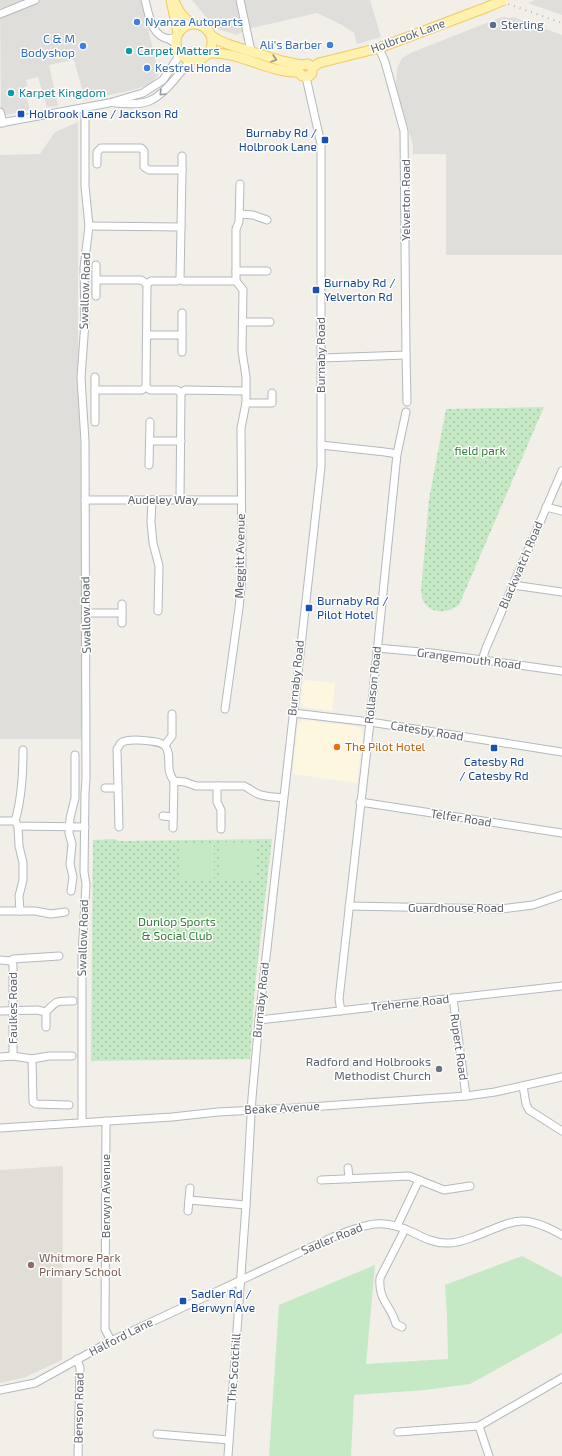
<svg xmlns="http://www.w3.org/2000/svg" width="562" height="1456" font-family="'Exo 2',sans-serif">
	<style>
		.commercial { fill: #fef7e0 }
		.industrial { fill: #e0deda }
		.education { fill: #e1ded6 }
		.grass { fill: url(#grass-dots) }
		.garden { fill: #c5e8c5 }
		.lines { fill: none; stroke-linecap: round; stroke-linejoin: round }
		.minor-casing { stroke: #b5b8bc; stroke-width: 9 }
		.major-casing { stroke: #f2c960; stroke-width: 11 }
		.minor { stroke: #fff; stroke-width: 7 }
		.major { stroke: #fff2af; stroke-width: 9 }
		.rail { stroke: #b6b7b8; stroke-width: 2; stroke-dasharray: 1 5; stroke-linecap: butt }
		.major-bridge-casing { stroke: #f2c960; stroke-width: 11; stroke-linecap: butt }
		.major-bridge { stroke: #fff2af; stroke-width: 9 }
		.oneway { stroke: #979581 }
		.oneway2 { stroke: #979a9d }
		.shop-dot { fill: #3f7fe0; stroke: #fff; stroke-width: 1.5 }
		.service-dot { fill: #5c6f8a; stroke: #fff; stroke-width: 1.5 }
		.culture-dot { fill: #0f9aa8; stroke: #fff; stroke-width: 1.5 }
		.transit-dot { fill: #1a4fb4; stroke: #fff; stroke-width: 1.5 }
		.food-dot { fill: #e8710a; stroke: #fff; stroke-width: 1.5 }
		.worship-dot { fill: #6b7280; stroke: #fff; stroke-width: 1.5 }
		.education-dot { fill: #8d6e63; stroke: #fff; stroke-width: 1.5 }
		.labels { text-anchor: middle; stroke-width: 3; stroke-linejoin: round; paint-order: stroke }
		.shop-label { font-size: 12px; fill: #366cbe; stroke: #fff; text-anchor: start }
		.service-label { font-size: 12px; fill: #4e5e75; stroke: #fff; text-anchor: start }
		.street-label { font-size: 12px; fill: #5f6368; stroke: #fff }
		.culture-label { font-size: 12px; fill: #0d838f; stroke: #fff; text-anchor: start }
		.transit-label { font-size: 12px; fill: #164399; stroke: #fff; text-anchor: start }
		.park-label { font-size: 12px; fill: #348238; stroke: #fff }
		.food-label { font-size: 12px; fill: #c56008; stroke: #fff; text-anchor: start }
		.worship-label { font-size: 12px; fill: #5b616d; stroke: #fff; text-anchor: end }
		.education-label { font-size: 12px; fill: #785e54; stroke: #fff; text-anchor: start }
	</style>
	<defs>
		<pattern id="grass-dots" width="8" height="8" patternUnits="userSpaceOnUse"><rect width="8" height="8" fill="#c5e8c5"/><path d="M2 2h.1M6 6h.1" fill="none" stroke="#a3c0a4" stroke-width="1.8" stroke-linecap="round"/></pattern>
	</defs>
	<rect width="100%" height="100%" fill="#f1efe8"/>
	<!-- commercial -->
	<g class="commercial">
		<path d="M303 680 335 683 332 711 303 707 301 702Z"/>
		<path d="M302 720 358 727 362 729 363 732 357 783 293 774 298 724Z"/>
	</g>
	<!-- industrial -->
	<g class="industrial">
		<path d="M0 0H141L159 74 151 84 133 90 85 100 74 60 49 65 58 106 47 107 38 77 26 80 28 86 24 87 30 110 1 116Z"/>
		<path d="M192 0H370L381 37 357 44 354 33 342 25 317 13 247 29 237 35 215 28Z"/>
		<path d="M535 0H562V15L528 3Z"/>
		<path d="M505 17 510 18 513 17 562 35V255H446V154H413V145L396 86 397 68 402 58 413 52 499 18Z"/>
		<path d="M78 122V336L80 407 83 665 81 738 86 739H0V155L40 154 55 132Z"/>
	</g>
	<!-- education -->
	<path class="education" d="M63 1166 62 1360 23 1378 0 1383V1170Z"/>
	<!-- grass -->
	<g class="grass">
		<path d="M544 407 459 605C449 612 434 615 425 604 423 602 422 596 421 592L429 499 446 409Z"/>
		<path d="M114 839 119 841 272 839 255 985 250 1059 91 1061 93 840Z"/>
	</g>
	<!-- garden -->
	<g class="garden">
		<path d="M221 842 257 843 256 879H221Z"/>
		<rect x="179" y="843" width="35" height="37"/>
		<path d="M522 1256 562 1277V1333L470 1384 425 1390 354 1395 351 1456H269L279 1305 375 1265 366 1364 448 1359 447 1314 445 1285Z"/>
	</g>
	<g class="lines">
		<defs>
			<g id="minor">
				<path d="M145 0C149 14 151 37 169 39"/>
				<path d="M240 0 251 51"/>
				<path d="M0 14 35 0"/>
				<path d="M176 44 169 39 177 37"/>
				<path d="M115 103C146 106 155 103 175 79 180 73 185 66 191 61"/>
				<path d="M0 112 3 123"/>
				<path d="M0 123 109 103 143 93 163 80 177 59 179 52"/>
				<path d="M97 164V152L101 148H141L144 151V167L149 170H182L181 227"/>
				<path d="M182 170V156"/>
				<path d="M240 214 253 215 267 220"/>
				<path d="M89 226 181 227 180 279"/>
				<path d="M96 265V296"/>
				<path d="M236 271H267"/>
				<path d="M96 280H141L147 284 151 281H177L180 279 183 281H236L243 290 242 351 246 377V403L241 428 242 577 239 608 225 709"/>
				<path d="M236 281V229L239 222 240 184"/>
				<path d="M243 322H270"/>
				<path d="M147 335H182"/>
				<path d="M182 352V313"/>
				<path d="M406 355 407 402"/>
				<path d="M322 358 406 355 404 131 385 62 379 48"/>
				<path d="M95 377V390H142L146 387"/>
				<path d="M146 387 147 284"/>
				<path d="M146 387 150 390H177L181 393 185 390 245 391"/>
				<path d="M246 403H272V393"/>
				<path d="M95 422V390"/>
				<path d="M150 441H181"/>
				<path d="M321 445 385 452 397 454"/>
				<path d="M149 465 150 422"/>
				<path d="M85 500H241"/>
				<path d="M152 500 151 522 153 543 159 566 158 611"/>
				<path d="M180 500 181 393"/>
				<path d="M546 507 562 511"/>
				<path d="M513 585 562 592"/>
				<path d="M86 613H122"/>
				<path d="M122 623V604"/>
				<path d="M377 648 432 653 562 671"/>
				<path d="M482 660 486 648 562 471"/>
				<path d="M293 713 370 722 562 752"/>
				<path d="M165 745 172 736V714"/>
				<path d="M217 786V802L221 810V829"/>
				<path d="M105 788H118"/>
				<path d="M360 802 562 833"/>
				<path d="M163 816 173 817"/>
				<path d="M0 821H15L18 826 85 827"/>
				<path d="M15 821C22 798 23 774 23 750"/>
				<path d="M18 826 19 846 23 863V880L19 896 20 911"/>
				<path d="M119 827 117 749C119 747 119 745 121 743 127 738 160 740 165 746 173 755 164 769 174 781L185 782 196 786H244C249 788 253 792 258 794 266 797 275 797 283 798"/>
				<path d="M173 828 174 781"/>
				<path d="M71 891 73 877 70 864 72 844 69 833 70 818 75 798V755"/>
				<path d="M349 906 501 909 533 905 562 895"/>
				<path d="M0 911H35L51 914 65 912"/>
				<path d="M0 960 11 961 13 959 59 956"/>
				<path d="M11 961 13 965V1056"/>
				<path d="M453 998 466 1096"/>
				<path d="M0 1011 37 1010 46 1012"/>
				<path d="M341 1011 339 999 370 722 397 454 406 412"/>
				<path d="M259 1020 562 986"/>
				<path d="M46 1027V1012C57 1000 57 1001 73 1001"/>
				<path d="M0 1057 13 1056 32 1059 49 1056H72"/>
				<path d="M32 1059 33 1102 36 1104 69 1105"/>
				<path d="M523 1086 526 1104 529 1110 562 1131"/>
				<path d="M106 1121 105 1329 111 1341"/>
				<path d="M82 1122V955L86 884 84 872 85 793 86 779 85 441 81 378 85 322 84 268 89 226 85 186V108"/>
				<path d="M0 1128 172 1117 218 1112 295 1108 466 1096 495 1092 562 1077"/>
				<path d="M348 1168 349 1179"/>
				<path d="M321 1180 409 1176 444 1190 470 1186"/>
				<path d="M189 1200 246 1205"/>
				<path d="M188 1211 190 1188"/>
				<path d="M397 1226 419 1180"/>
				<path d="M402 1327 396 1324C391 1305 378 1301 380 1278L405 1229"/>
				<path d="M77 1359 80 1368 78 1456"/>
				<path d="M0 1390 35 1383 111 1341 333 1237C365 1225 379 1217 412 1232 424 1238 436 1244 449 1243 459 1243 467 1239 476 1236 516 1220 522 1213 562 1235"/>
				<path d="M479 1426 489 1456"/>
				<path d="M398 1432 479 1426 562 1378"/>
				<path d="M157 1434 229 1440"/>
				<path d="M228 1456 246 1205 252 1098 259 1020 321 467V144L306 77"/>
			</g>
			<g id="major">
				<path d="M171 0 178 33"/>
				<path d="M175 3C179 11 183 19 192 23"/>
				<circle cx="194" cy="42" r="18"/>
				<path d="M212 36 218 40 230 45 282 61 301 65 308 64 312 68V73L309 76H302L299 72"/>
				<path d="M209 53C239 51 269 73 299 72"/>
				<path d="M312 68 319 63 379 48 490 6"/>
			</g>
		</defs>
		<!-- minor casing -->
		<use href="#minor" class="minor-casing"/>
		<!-- major casing -->
		<use href="#major" class="major-casing"/>
		<!-- minor -->
		<use href="#minor" class="minor"/>
		<!-- major -->
		<use href="#major" class="major"/>
		<!-- rail -->
		<path class="rail" d="M497 0 562 23"/>
		<defs>
			<path id="major-bridge" d="M490 6 504 0"/>
		</defs>
		<!-- major-bridge casing -->
		<use href="#major-bridge" class="major-bridge-casing"/>
		<!-- major-bridge -->
		<use href="#major-bridge" class="major-bridge"/>
	</g>
	<!-- one-way arrows -->
	<defs><path id="oneway-chevron" d="M-2-3.5L2.5 0L-2 3.5" fill="none" stroke-width="1.6" stroke-linecap="round" stroke-linejoin="round"/></defs>
	<use class="oneway" href="#oneway-chevron" transform="translate(274 59) rotate(17)"/>
	<use class="oneway2" href="#oneway-chevron" transform="translate(162 93) rotate(135)"/>
	<!-- markers -->
	<g class="shop-dot">
		<circle cx="137" cy="22" r="4"/>
		<circle cx="330" cy="45" r="4"/>
		<circle cx="83" cy="46" r="4"/>
		<circle cx="147" cy="68" r="4"/>
	</g>
	<circle class="service-dot" cx="493" cy="25" r="4"/>
	<g class="culture-dot">
		<circle cx="129" cy="51" r="4"/>
		<circle cx="11" cy="93" r="4"/>
	</g>
	<g class="transit-dot">
		<rect x="17" y="110" width="8" height="8" rx="2"/>
		<rect x="321" y="136" width="8" height="8" rx="2"/>
		<rect x="312" y="286" width="8" height="8" rx="2"/>
		<rect x="305" y="604" width="8" height="8" rx="2"/>
		<rect x="490" y="744" width="8" height="8" rx="2"/>
		<rect x="179" y="1297" width="8" height="8" rx="2"/>
	</g>
	<circle class="food-dot" cx="337" cy="747" r="4"/>
	<circle class="worship-dot" cx="439" cy="1069" r="4"/>
	<circle class="education-dot" cx="31" cy="1265" r="4"/>
	<g class="labels">
		<!-- shop labels -->
		<g class="shop-label">
			<text x="145" y="26">Nyanza Autoparts</text>
			<text x="75" y="43" text-anchor="end">C &amp; M<tspan x="75" dy="14">Bodyshop</tspan></text>
			<text x="322" y="49" text-anchor="end">Ali's Barber</text>
			<text x="155" y="72">Kestrel Honda</text>
		</g>
		<!-- service labels -->
		<g class="service-label">
			<text x="501" y="29">Sterling</text>
		</g>
		<!-- street labels -->
		<g class="street-label">
			<text transform="translate(408 36) rotate(-20)" y="4">Holbrook Lane</text>
			<text transform="translate(406 200) rotate(-90)" y="4">Yelverton Road</text>
			<text transform="translate(85 291) rotate(-88)" y="4">Swallow Road</text>
			<text transform="translate(321 355) rotate(-90)" y="4">Burnaby Road</text>
			<text x="163" y="504">Audeley Way</text>
			<text transform="translate(240 556) rotate(-89)" y="4">Meggitt Avenue</text>
			<text transform="translate(521 565) rotate(-67)" y="4">Blackwatch Road</text>
			<text transform="translate(86 615) rotate(-91)" y="4">Swallow Road</text>
			<text transform="translate(469 659) rotate(7)" y="4">Grangemouth Road</text>
			<text transform="translate(296 678) rotate(-84)" y="4">Burnaby Road</text>
			<text transform="translate(373 685) rotate(-84)" y="4">Rollason Road</text>
			<text transform="translate(427 731) rotate(9)" y="4">Catesby Road</text>
			<text transform="translate(461 818) rotate(9)" y="4">Telfer Road</text>
			<text x="456" y="912">Guardhouse Road</text>
			<text transform="translate(83 938) rotate(-88)" y="4">Swallow Road</text>
			<text transform="translate(261 1000) rotate(-84)" y="4">Burnaby Road</text>
			<text transform="translate(410 1003) rotate(-6)" y="4">Treherne Road</text>
			<text transform="translate(13 1008) rotate(-90)" y="4">Faulkes Road</text>
			<text transform="translate(459 1047) rotate(82)" y="4">Rupert Road</text>
			<text transform="translate(282 1108) rotate(-3)" y="4">Beake Avenue</text>
			<text transform="translate(106 1196) rotate(-90)" y="4">Berwyn Avenue</text>
			<text transform="translate(332 1239) rotate(-22)" y="4">Sadler Road</text>
			<text transform="translate(121 1337) rotate(-27)" y="4">Halford Lane</text>
			<text transform="translate(234 1368) rotate(-86)" y="4">The Scotchill</text>
			<text transform="translate(79 1408) rotate(-89)" y="4">Benson Road</text>
		</g>
		<!-- culture labels -->
		<g class="culture-label">
			<text x="137" y="55">Carpet Matters</text>
			<text x="19" y="97">Karpet Kingdom</text>
		</g>
		<!-- transit labels -->
		<g class="transit-label">
			<text x="29" y="118">Holbrook Lane / Jackson Rd</text>
			<text x="317" y="137" text-anchor="end">Burnaby Rd /<tspan x="317" dy="14">Holbrook Lane</tspan></text>
			<text x="324" y="287">Burnaby Rd /<tspan x="324" dy="14">Yelverton Rd</tspan></text>
			<text x="317" y="605">Burnaby Rd /<tspan x="317" dy="14">Pilot Hotel</tspan></text>
			<text x="494" y="766" text-anchor="middle">Catesby Rd<tspan x="494" dy="14">/ Catesby Rd</tspan></text>
			<text x="191" y="1298">Sadler Rd /<tspan x="191" dy="14">Berwyn Ave</tspan></text>
		</g>
		<!-- park labels -->
		<g class="park-label">
			<text x="480" y="455">field park</text>
			<text x="177" y="926">Dunlop Sports<tspan x="177" dy="14">&amp; Social Club</tspan></text>
		</g>
		<!-- food labels -->
		<g class="food-label">
			<text x="345" y="751">The Pilot Hotel</text>
		</g>
		<!-- worship labels -->
		<g class="worship-label">
			<text x="431" y="1066">Radford and Holbrooks<tspan x="431" dy="14">Methodist Church</tspan></text>
		</g>
		<!-- education labels -->
		<g class="education-label">
			<text x="39" y="1262">Whitmore Park<tspan x="39" dy="14">Primary School</tspan></text>
		</g>
	</g>
</svg>
